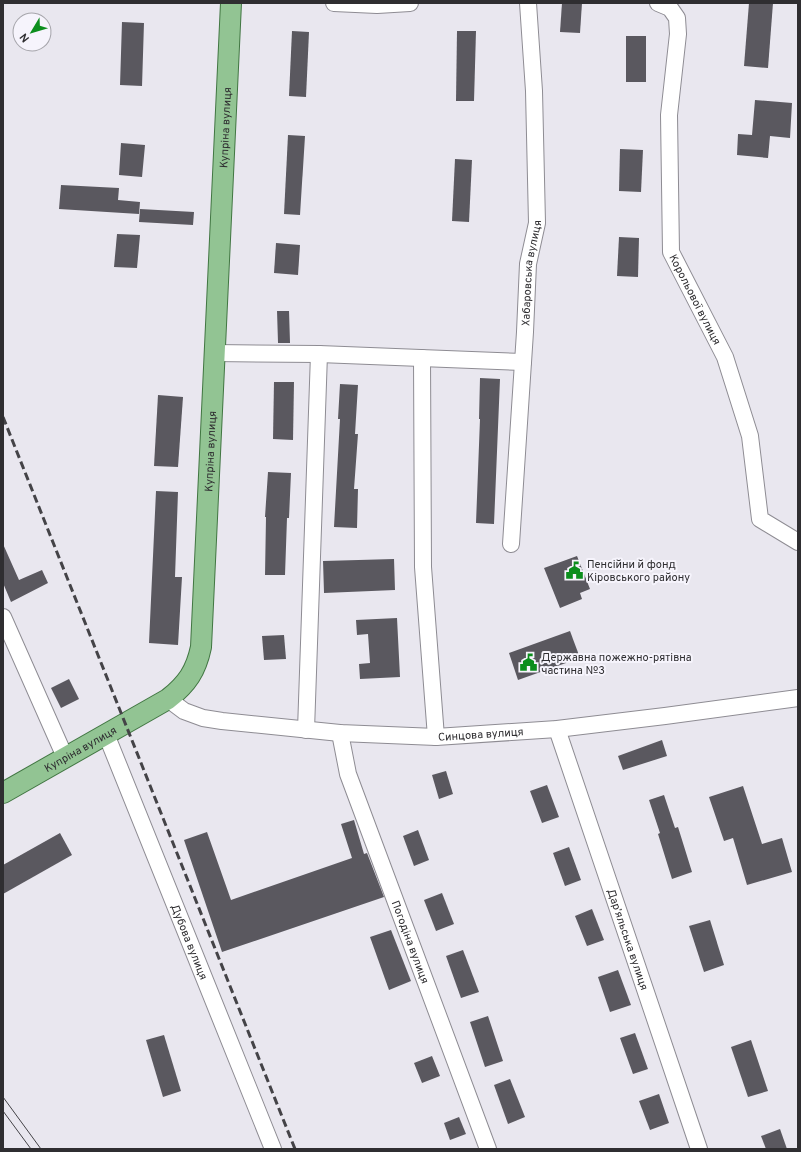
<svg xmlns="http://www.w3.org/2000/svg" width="801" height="1152" font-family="Overpass,sans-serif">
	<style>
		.building { fill: #5a585f }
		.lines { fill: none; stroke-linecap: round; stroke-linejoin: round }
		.minor-casing { stroke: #8e8c93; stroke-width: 18 }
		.major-casing { stroke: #417642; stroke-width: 22 }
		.minor { stroke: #fff; stroke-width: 16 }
		.major { stroke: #92c493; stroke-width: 20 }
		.tram { stroke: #444347; stroke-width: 1 }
		.rail { stroke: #444347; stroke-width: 3; stroke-dasharray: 8 4; stroke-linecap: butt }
		.labels { text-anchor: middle; stroke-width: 4; stroke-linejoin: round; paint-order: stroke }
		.street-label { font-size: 11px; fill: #2f2e31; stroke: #f6f4fc }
		.poi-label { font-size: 11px; fill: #2f2e31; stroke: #f6f4fc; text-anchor: start }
	</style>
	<rect width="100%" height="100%" fill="#e9e7ef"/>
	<!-- building -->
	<g class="building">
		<path d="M562 3H582L580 33 560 32Z"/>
		<path d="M749 3H773L768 68 744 66Z"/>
		<path d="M122 22 144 23 142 86 120 85Z"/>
		<path d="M292 31 309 32 306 97 289 96Z"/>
		<path d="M457 31H476L474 101H456Z"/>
		<rect x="626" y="36" width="20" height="46"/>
		<path d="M755 100 792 103 790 138 770 136 768 158 737 155 738 134 752 135Z"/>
		<path d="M288 135 305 136 300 215 284 214Z"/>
		<path d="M121 143 145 145 142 177 119 175Z"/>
		<path d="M620 149 643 150 641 192 619 191Z"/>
		<path d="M455 159 472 160 469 222 452 221Z"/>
		<path d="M61 185 119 188 118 200 140 202 139 214 59 209Z"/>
		<path d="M140 209 194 212 193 225 139 222Z"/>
		<path d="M117 234 140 235 137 268 114 267Z"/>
		<path d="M619 237 639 238 638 277 617 276Z"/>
		<path d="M276 243 300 245 298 275 274 273Z"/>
		<path d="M277 311H289L290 343H278Z"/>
		<path d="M480 378 500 379 494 524 476 523 480 419H479Z"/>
		<path d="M274 382H294L293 440 273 439Z"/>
		<path d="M340 384 358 385 355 434H358L354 489H358L357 528 334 527 340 419H338Z"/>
		<path d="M158 395 183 397 178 467 154 466Z"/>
		<path d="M268 472 291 473 289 518H287L285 575H265L266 517H265Z"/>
		<path d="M156 491 178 492 175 577H182L178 645 149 643Z"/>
		<path d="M3 544 19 580 42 570 48 583 11 602 3 583Z"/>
		<path d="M577 556 590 589 580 593 582 599 560 608 544 568Z"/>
		<path d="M394 559 395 590 324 593 323 561Z"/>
		<path d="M397 618 400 677 360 679 359 664 370 663 368 634 357 635 356 620Z"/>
		<path d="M570 631 580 658 518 680 509 653Z"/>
		<path d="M284 635 286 659 264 660 262 636Z"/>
		<path d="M69 679 79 699 61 708 51 688Z"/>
		<path d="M662 740 667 756 623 770 618 756Z"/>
		<path d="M446 771 453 794 439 799 432 775Z"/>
		<path d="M547 785 559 817 542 823 530 791Z"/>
		<path d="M743 786 762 844 782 838 792 872 747 885 733 838 724 841 709 797Z"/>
		<path d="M664 795 675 828 678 827 692 872 672 879 658 834 660 833 649 800Z"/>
		<path d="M354 820 364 854 367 853 384 897 222 952 184 840 207 832 231 900 352 858 341 824Z"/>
		<path d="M418 830 429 860 414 866 403 836Z"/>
		<path d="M60 833 72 855 3 894V865Z"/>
		<path d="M569 847 581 880 565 886 553 853Z"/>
		<path d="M442 893 454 924 436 931 424 900Z"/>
		<path d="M592 909 604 940 587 946 575 916Z"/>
		<path d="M710 920 724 965 704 972 689 926Z"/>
		<path d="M391 930 411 981 389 990 370 937Z"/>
		<path d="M463 950 479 992 461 998 446 956Z"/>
		<path d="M618 970 631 1005 610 1012 598 977Z"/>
		<path d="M488 1016 503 1061 485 1067 470 1022Z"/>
		<path d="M635 1033 648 1069 633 1074 620 1038Z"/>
		<path d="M164 1035 181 1091 163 1097 146 1040Z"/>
		<path d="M751 1040 768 1091 748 1097 731 1047Z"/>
		<path d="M432 1056 440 1076 422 1083 414 1063Z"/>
		<path d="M510 1079 525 1117 508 1124 494 1085Z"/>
		<path d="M659 1094 669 1123 650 1130 639 1101Z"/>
		<path d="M459 1117 466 1134 450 1140 444 1123Z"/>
		<path d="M780 1129 787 1149H766L761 1136Z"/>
	</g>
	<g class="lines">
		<defs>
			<g id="minor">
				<path d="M334 3 377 5 410 3"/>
				<path id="s1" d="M658 3 670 8 677 18 678 34 669 115 671 252 725 357 750 436 760 519 798 542"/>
				<path d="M214 353 319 354 523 362"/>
				<path d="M422 358 423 567 436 737"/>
				<path id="s2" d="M511 544 525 332 528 264 537 223 534 91 528 3"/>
				<path d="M3 617 65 757"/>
				<path id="s3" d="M168 699 184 711 203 718 222 721 340 733 436 737 557 729 665 716 798 698"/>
				<path id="s4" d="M557 729 699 1149"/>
				<path d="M306 730 319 354"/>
				<path id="s5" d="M340 733 348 774 488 1149"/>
				<path id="s6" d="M106 734 273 1149"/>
			</g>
			<g id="major">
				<path id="s7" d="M3 793 168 699C187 684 196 671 201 647L231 3"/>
			</g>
		</defs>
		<!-- minor casing -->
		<use href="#minor" class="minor-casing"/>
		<!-- major casing -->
		<use href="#major" class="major-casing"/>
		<!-- minor -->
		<use href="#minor" class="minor"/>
		<!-- major -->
		<use href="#major" class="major"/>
		<!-- tram -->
		<g class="tram">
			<path d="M3 1097 41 1149"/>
			<path d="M3 1111 31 1149"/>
		</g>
		<!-- rail -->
		<path class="rail" d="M3 417 295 1149"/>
	</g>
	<!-- icons -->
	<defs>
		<symbol id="civic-bare" viewBox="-9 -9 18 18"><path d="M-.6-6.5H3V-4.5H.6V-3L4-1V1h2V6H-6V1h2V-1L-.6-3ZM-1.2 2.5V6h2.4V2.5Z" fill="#0c8e1d" stroke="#f6f4fc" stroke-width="2.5" paint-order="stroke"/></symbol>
	</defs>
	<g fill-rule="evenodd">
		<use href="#civic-bare" x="562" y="558" width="25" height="25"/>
		<use href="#civic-bare" x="516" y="650" width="25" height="25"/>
	</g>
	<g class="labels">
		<!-- street labels -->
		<g class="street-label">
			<text dy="4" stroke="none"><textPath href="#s7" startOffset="773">Купріна вулиця</textPath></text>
			<text dy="4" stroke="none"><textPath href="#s2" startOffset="272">Хабаровська вулиця</textPath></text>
			<text dy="4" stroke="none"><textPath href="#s1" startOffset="313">Корольової вулиця</textPath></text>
			<text dy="4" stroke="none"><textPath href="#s7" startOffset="449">Купріна вулиця</textPath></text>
			<text dy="4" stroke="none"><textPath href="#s3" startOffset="319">Синцова вулиця</textPath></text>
			<text dy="4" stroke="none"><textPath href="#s7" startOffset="89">Купріна вулиця</textPath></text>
			<text dy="4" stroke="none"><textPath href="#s4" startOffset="222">Дар’яльська вулиця</textPath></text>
			<text dy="4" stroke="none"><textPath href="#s6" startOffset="224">Дубова вулиця</textPath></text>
			<text dy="4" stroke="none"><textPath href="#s5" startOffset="221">Погодіна вулиця</textPath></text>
		</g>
		<!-- poi labels -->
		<g class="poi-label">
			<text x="587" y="568">Пенсійни й фонд<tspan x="587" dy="13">Кіровського району</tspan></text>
			<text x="541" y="661">Державна пожежно-рятівна<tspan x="541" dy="13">частина №3</tspan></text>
		</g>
	</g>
	<!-- border -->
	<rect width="801" height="1152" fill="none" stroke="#2f2e31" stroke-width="8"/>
	<!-- north arrow -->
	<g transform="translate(32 32) rotate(232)"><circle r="19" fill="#f6f4fc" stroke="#a6a5ab"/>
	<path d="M0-3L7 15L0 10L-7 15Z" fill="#0c8e1d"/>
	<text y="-6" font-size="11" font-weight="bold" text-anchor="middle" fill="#2f2e31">N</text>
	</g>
</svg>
